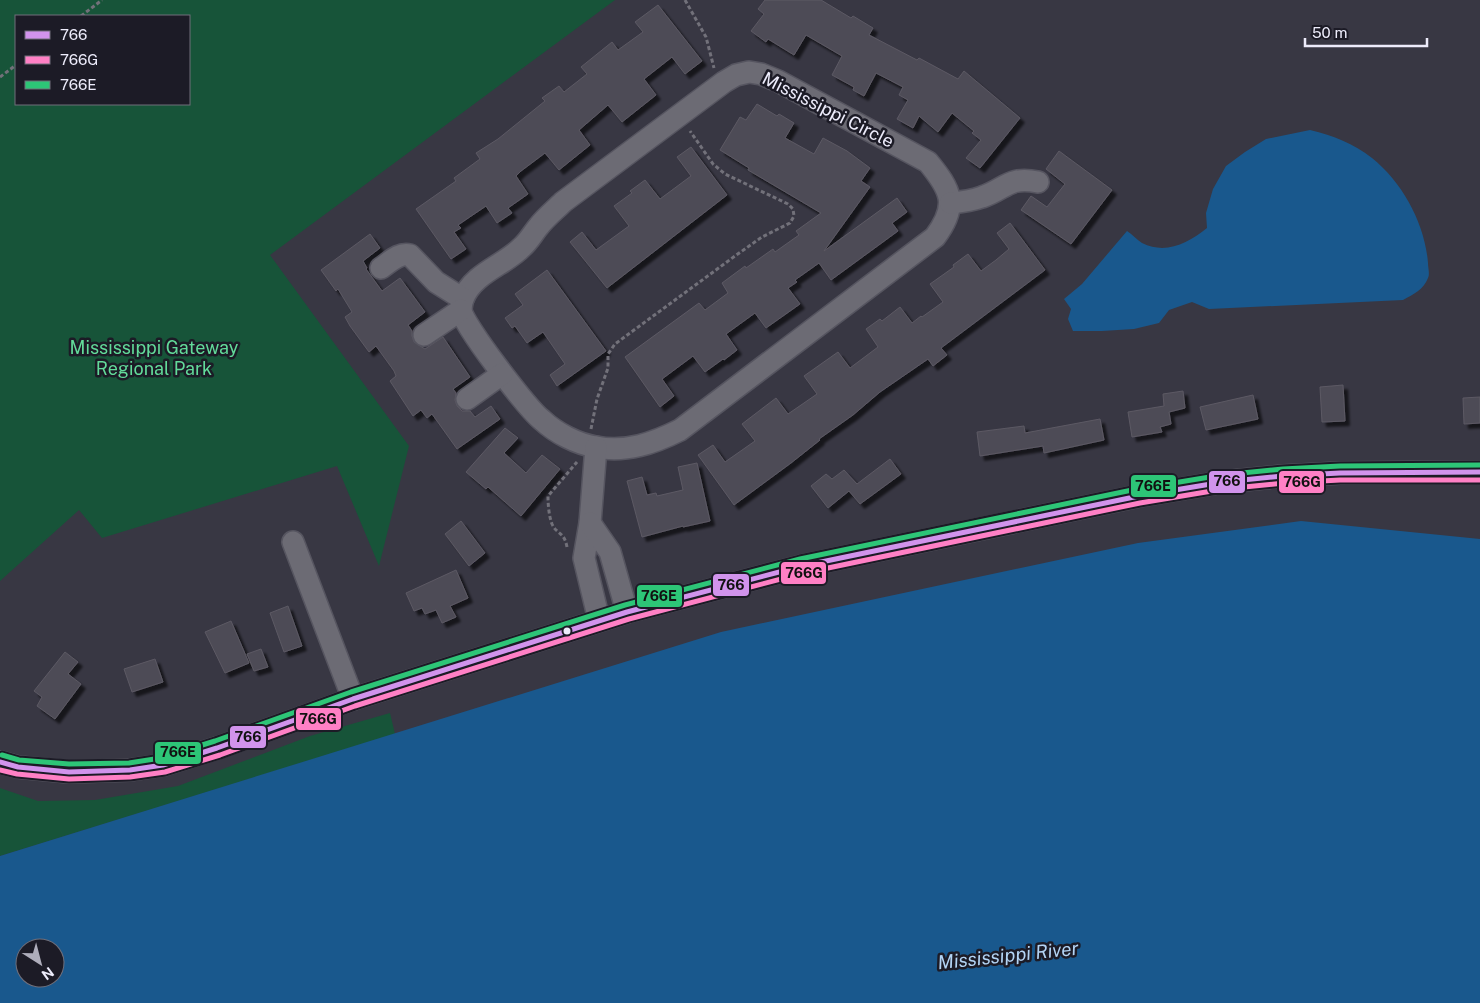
<svg xmlns="http://www.w3.org/2000/svg" width="1480" height="1003" font-family="'Public Sans',sans-serif">
	<style>
		.green { fill: #175439; fill-rule: evenodd }
		.water { fill: #19588d; fill-rule: evenodd }
		.building { fill: #4e4c56; stroke: #5c5964; filter: url(#shadow) }
		.lines { fill: none; stroke-linecap: round; stroke-linejoin: round }
		.minor-casing { stroke: #565560; stroke-width: 24 }
		.path { stroke: #72717a; stroke-width: 3; stroke-dasharray: 4 2.5; stroke-linecap: butt }
		.minor { stroke: #6c6b74; stroke-width: 21 }
		.bus-1-casing { stroke: #1c1b26; stroke-width: 9 }
		.bus-2-casing { stroke: #1c1b26; stroke-width: 9 }
		.bus-3-casing { stroke: #1c1b26; stroke-width: 9 }
		.bus-1 { stroke: #d193ec; stroke-width: 5 }
		.bus-2 { stroke: #ff80c5; stroke-width: 5 }
		.bus-3 { stroke: #2dc577; stroke-width: 5 }
		.bus-dot { fill: #edecfb; stroke: #1c1b26; stroke-width: 2 }
		.labels { text-anchor: middle; stroke-width: 5; stroke-linejoin: round; paint-order: stroke }
		.street-label { font-size: 18px; fill: #edecfb; stroke: #1c1b26 }
		.park-label { font-size: 18px; fill: #62db9a; stroke: #1c1b26 }
		.water-label { font-size: 19px; font-style: italic; fill: #b3d4f5; stroke: #1c1b26 }
		.line-badge { stroke: #1c1b26; stroke-width: 2 }
		.pale-badge-label { font-size: 14px; text-anchor: middle; font-weight: bold; fill: #111 }
	</style>
	<defs>
		<filter id="shadow"><feDropShadow dx="4.5" dy="4.5" stdDeviation="1" flood-color="#0009"/></filter>
	</defs>
	<rect width="100%" height="100%" fill="#383743"/>
	<!-- green -->
	<g class="green">
		<path d="M0 0H615L270 255 409 446 379 566 337 466 102 538 79 510 0 581ZM16 16H189V104H16Z"/>
		<path d="M390 713 395 734 0 856V788L38 801 95 800 178 786 310 736Z"/>
	</g>
	<!-- water -->
	<g class="water">
		<path d="M1310 130C1334 136 1353 143 1372 158 1403 183 1425 224 1428 263 1428 268 1430 274 1428 278 1423 290 1414 294 1403 300L1209 309 1192 302 1169 310 1159 323 1134 329 1102 331H1073L1068 319 1071 309 1064 299 1082 284 1127 231C1132 234 1137 240 1142 243 1166 255 1188 243 1207 228L1206 213 1213 189 1226 166 1245 152 1266 139Z"/>
		<path d="M1301 521 1480 539V1003H0V856L721 632 1138 543ZM25 948H55V978H25Z"/>
	</g>
	<!-- building -->
	<g class="building">
		<path d="M765 0H821L851 18 853 16 873 28 869 35 917 60 919 58 958 79 964 71 1020 118 980 168 966 158 981 140 972 133 974 131 952 113 938 132 919 116 913 128 897 119 908 100 899 95 903 87 876 73 864 96 853 90 854 87 832 75 842 56 806 35 794 55 768 39 766 42 751 31 764 14 758 9Z"/>
		<path d="M658 5 702 61 685 74 672 57 644 79 656 95 622 122 608 105 579 130 590 145 559 170 545 153 521 171 516 176 528 194 508 208 512 213 497 223 486 206 458 225 461 228 454 232 466 249 451 259 416 209 456 181 454 178 480 159 476 153 498 139 545 101 542 98 559 86 564 92 587 74 581 67 612 42 618 50 643 32 635 22Z"/>
		<path d="M757 104 777 116 779 114 794 123 785 138 814 154 823 138 847 151 870 168 861 181 870 187 824 251 897 198 907 212 892 223 898 231 831 280 819 263 795 280 797 282 788 288 800 304 766 328 755 313 726 334 737 350 724 360 723 359 705 372 693 356 662 379 674 396 660 407 625 357 699 303 705 310 728 293 722 283 745 266 746 268 773 249 775 252 799 235 796 231 821 213 748 170 749 168 720 150 740 117 746 120Z"/>
		<path d="M691 147 727 195 607 288 570 242 582 232 596 250 629 226 614 206 632 193 630 191 645 180 660 199 691 176 677 157Z"/>
		<path d="M1059 151 1112 190 1071 244 1021 210 1031 196 1047 207 1065 184 1046 169Z"/>
		<path d="M1010 223 1045 270 941 348 947 355 933 366 928 359 880 392 853 415 819 439 820 440 791 463 734 505 698 455 713 445 725 462 755 441 742 424 776 398 788 414 817 394 804 376 838 352 850 368 878 347 866 329 880 319 882 321 900 307 912 323 921 316 922 317 943 302 930 284 954 267 953 265 968 254 981 271 996 260 1009 249 997 233Z"/>
		<path d="M370 234 380 248 363 261 367 268 366 269 382 291 400 278 425 312 408 325 412 331V336L414 342 425 349 443 337 470 377 453 389 456 393 455 400 457 406 462 411H470L475 417 491 406 500 419 457 449 432 414 427 418 421 410 413 416 390 381 396 376 394 371 376 346 369 352 350 326 345 317 352 312 338 289 336 291 321 270Z"/>
		<path d="M547 270 606 351 557 386 550 375 565 364 543 332 527 343 515 326 512 328 505 318 523 305 515 294Z"/>
		<path d="M1343 385 1345 421 1322 422 1320 387Z"/>
		<path d="M1183 391 1185 408 1169 412 1171 424 1160 427 1162 432 1132 437 1128 412 1164 406 1163 394Z"/>
		<path d="M1253 395 1258 419 1206 430 1200 407Z"/>
		<path d="M1480 397V423L1464 424 1463 398Z"/>
		<path d="M1100 419 1104 440 1044 453 1043 446 980 456 977 432 1024 426 1025 433Z"/>
		<path d="M505 428 518 438 504 453 526 473 542 455 560 469 521 516 488 487 486 489 466 472Z"/>
		<path d="M890 459 901 474 860 504 849 491 828 508 811 486 826 474 832 479 844 470 857 484Z"/>
		<path d="M697 463 710 521 683 527V526L642 537 627 481 642 477 647 495 656 493 657 496 683 490 678 467Z"/>
		<path d="M461 521 485 553 469 566 445 534Z"/>
		<path d="M456 570 468 598 450 606 456 617 442 623 436 610 425 614 422 608 414 611 406 593Z"/>
		<path d="M288 606 302 646 284 652 270 613Z"/>
		<path d="M231 621 249 663 225 673 205 632Z"/>
		<path d="M261 649 268 667 254 671 247 654Z"/>
		<path d="M65 652 78 662 68 674 81 684 55 719 37 706 42 697 34 691Z"/>
		<path d="M155 659 163 682 132 692 124 669Z"/>
	</g>
	<g class="lines">
		<defs>
			<g id="minor">
				<path d="M749 72 761 74 778 81 928 162C951 190 959 205 935 237L680 430C654 443 626 453 596 447 577 444 556 433 542 420 528 409 463 325 461 310 461 308 462 301 463 299 473 273 505 265 522 247 529 241 533 233 539 226 546 217 555 210 563 202L724 82 736 75Z"/>
				<path d="M950 203C961 202 971 201 982 197 1006 189 1008 176 1038 182"/>
				<path d="M381 268C390 262 399 252 410 255L436 282 463 299"/>
				<path d="M424 335 461 310"/>
				<path d="M467 399 502 374"/>
				<path d="M596 447 590 523 584 558 599 620"/>
				<path d="M590 523 610 552 627 612"/>
				<path d="M293 542 353 699"/>
				<path d="M0 762 18 767 69 772 130 770 163 765 217 748 353 699 627 612 802 566 1139 496 1223 482 1283 476 1340 473 1480 472"/>
			</g>
		</defs>
		<!-- minor casing -->
		<use href="#minor" class="minor-casing"/>
		<!-- path -->
		<g class="path">
			<path d="M685 0 706 37 714 68"/>
			<path d="M81 16 102 0"/>
			<path d="M0 77 16 65"/>
			<path d="M591 429 597 399 608 368V354L615 344 735 256 762 237 790 223 794 216 793 209 788 204 725 174 713 164 690 131"/>
			<path d="M567 547C564 531 557 535 552 524 549 516 548 505 548 496L577 462"/>
		</g>
		<!-- minor -->
		<use href="#minor" class="minor"/>
		<defs>
			<path id="bus-1" d="M0 762 18 767 69 772 130 770 163 765 217 748 353 699 627 612 802 566 1139 496 1223 482 1283 476 1340 473 1480 472"/>
			<path id="bus-2" d="M0 770 17 774 69 779 130 777 165 772 220 755 355 706 629 619 804 573 1140 503 1224 489 1284 483 1340 480H1480"/>
			<path id="bus-3" d="M2 755 19 760 69 764 129 763 161 758 215 741 351 692 625 605 800 559 1137 489 1222 475 1283 469 1340 466 1480 465"/>
		</defs>
		<!-- bus-1 casing -->
		<use href="#bus-1" class="bus-1-casing"/>
		<!-- bus-2 casing -->
		<use href="#bus-2" class="bus-2-casing"/>
		<!-- bus-3 casing -->
		<use href="#bus-3" class="bus-3-casing"/>
		<!-- bus-1 -->
		<use href="#bus-1" class="bus-1"/>
		<!-- bus-2 -->
		<use href="#bus-2" class="bus-2"/>
		<!-- bus-3 -->
		<use href="#bus-3" class="bus-3"/>
	</g>
	<!-- markers -->
	<circle class="bus-dot" cx="567" cy="631" r="4.5"/>
	<g class="labels">
		<!-- street labels -->
		<g class="street-label">
			<text transform="translate(828 110) rotate(27)" y="6">Mississippi Circle</text>
		</g>
		<!-- park labels -->
		<g class="park-label">
			<text x="154" y="354">Mississippi Gateway<tspan x="154" dy="21">Regional Park</tspan></text>
		</g>
		<!-- water labels -->
		<g class="water-label">
			<text transform="translate(1008 955) rotate(-6)" y="7">Mississippi River</text>
		</g>
	</g>
	<g class="line-badge">
		<rect x="1208" y="470" width="38" height="24" rx="5" fill="#d193ec"/>
		<rect x="1278" y="470" width="47" height="24" rx="5" fill="#ff80c5"/>
		<rect x="1130" y="474" width="47" height="24" rx="5" fill="#2dc577"/>
		<rect x="780" y="561" width="47" height="24" rx="5" fill="#ff80c5"/>
		<rect x="712" y="573" width="38" height="24" rx="5" fill="#d193ec"/>
		<rect x="636" y="584" width="47" height="24" rx="5" fill="#2dc577"/>
		<rect x="295" y="707" width="47" height="24" rx="5" fill="#ff80c5"/>
		<rect x="229" y="725" width="38" height="24" rx="5" fill="#d193ec"/>
		<rect x="154" y="741" width="48" height="24" rx="5" fill="#2dc577"/>
	</g>
	<g class="pale-badge-label">
		<text x="1227" y="486">766</text>
		<text x="1302" y="487">766G</text>
		<text x="1153" y="491">766E</text>
		<text x="804" y="578">766G</text>
		<text x="731" y="590">766</text>
		<text x="659" y="601">766E</text>
		<text x="318" y="724">766G</text>
		<text x="248" y="742">766</text>
		<text x="178" y="757">766E</text>
	</g>
	<!-- legend -->
	<rect x="15" y="15" width="175" height="90" fill="#1c1b26" stroke="#706f7b"/>
	<rect x="25" y="31" width="25" height="8" fill="#d193ec" stroke="#706f7b"/>
	<text x="60" y="40" font-size="15" fill="#edecfb">766</text>
	<rect x="25" y="56" width="25" height="8" fill="#ff80c5" stroke="#706f7b"/>
	<text x="60" y="65" font-size="15" fill="#edecfb">766G</text>
	<rect x="25" y="81" width="25" height="8" fill="#2dc577" stroke="#706f7b"/>
	<text x="60" y="90" font-size="15" fill="#edecfb">766E</text>
	<!-- north arrow -->
	<g transform="translate(40 963) rotate(144)"><circle r="24" fill="#1c1b26" stroke="#706f7b"/>
	<path d="M0-4L9 19L0 12L-9 19Z" fill="#aeadbb"/>
	<text y="-8" font-size="14" font-weight="bold" text-anchor="middle" fill="#edecfb">N</text>
	</g>
	<!-- scale -->
	<path d="M1305 38v8h122v-8" fill="none" stroke="#edecfb" stroke-width="2.5"/>
	<text x="1312" y="38" font-size="15" fill="#edecfb" stroke="#1c1b26" stroke-width="4" paint-order="stroke">50 m</text>
</svg>
